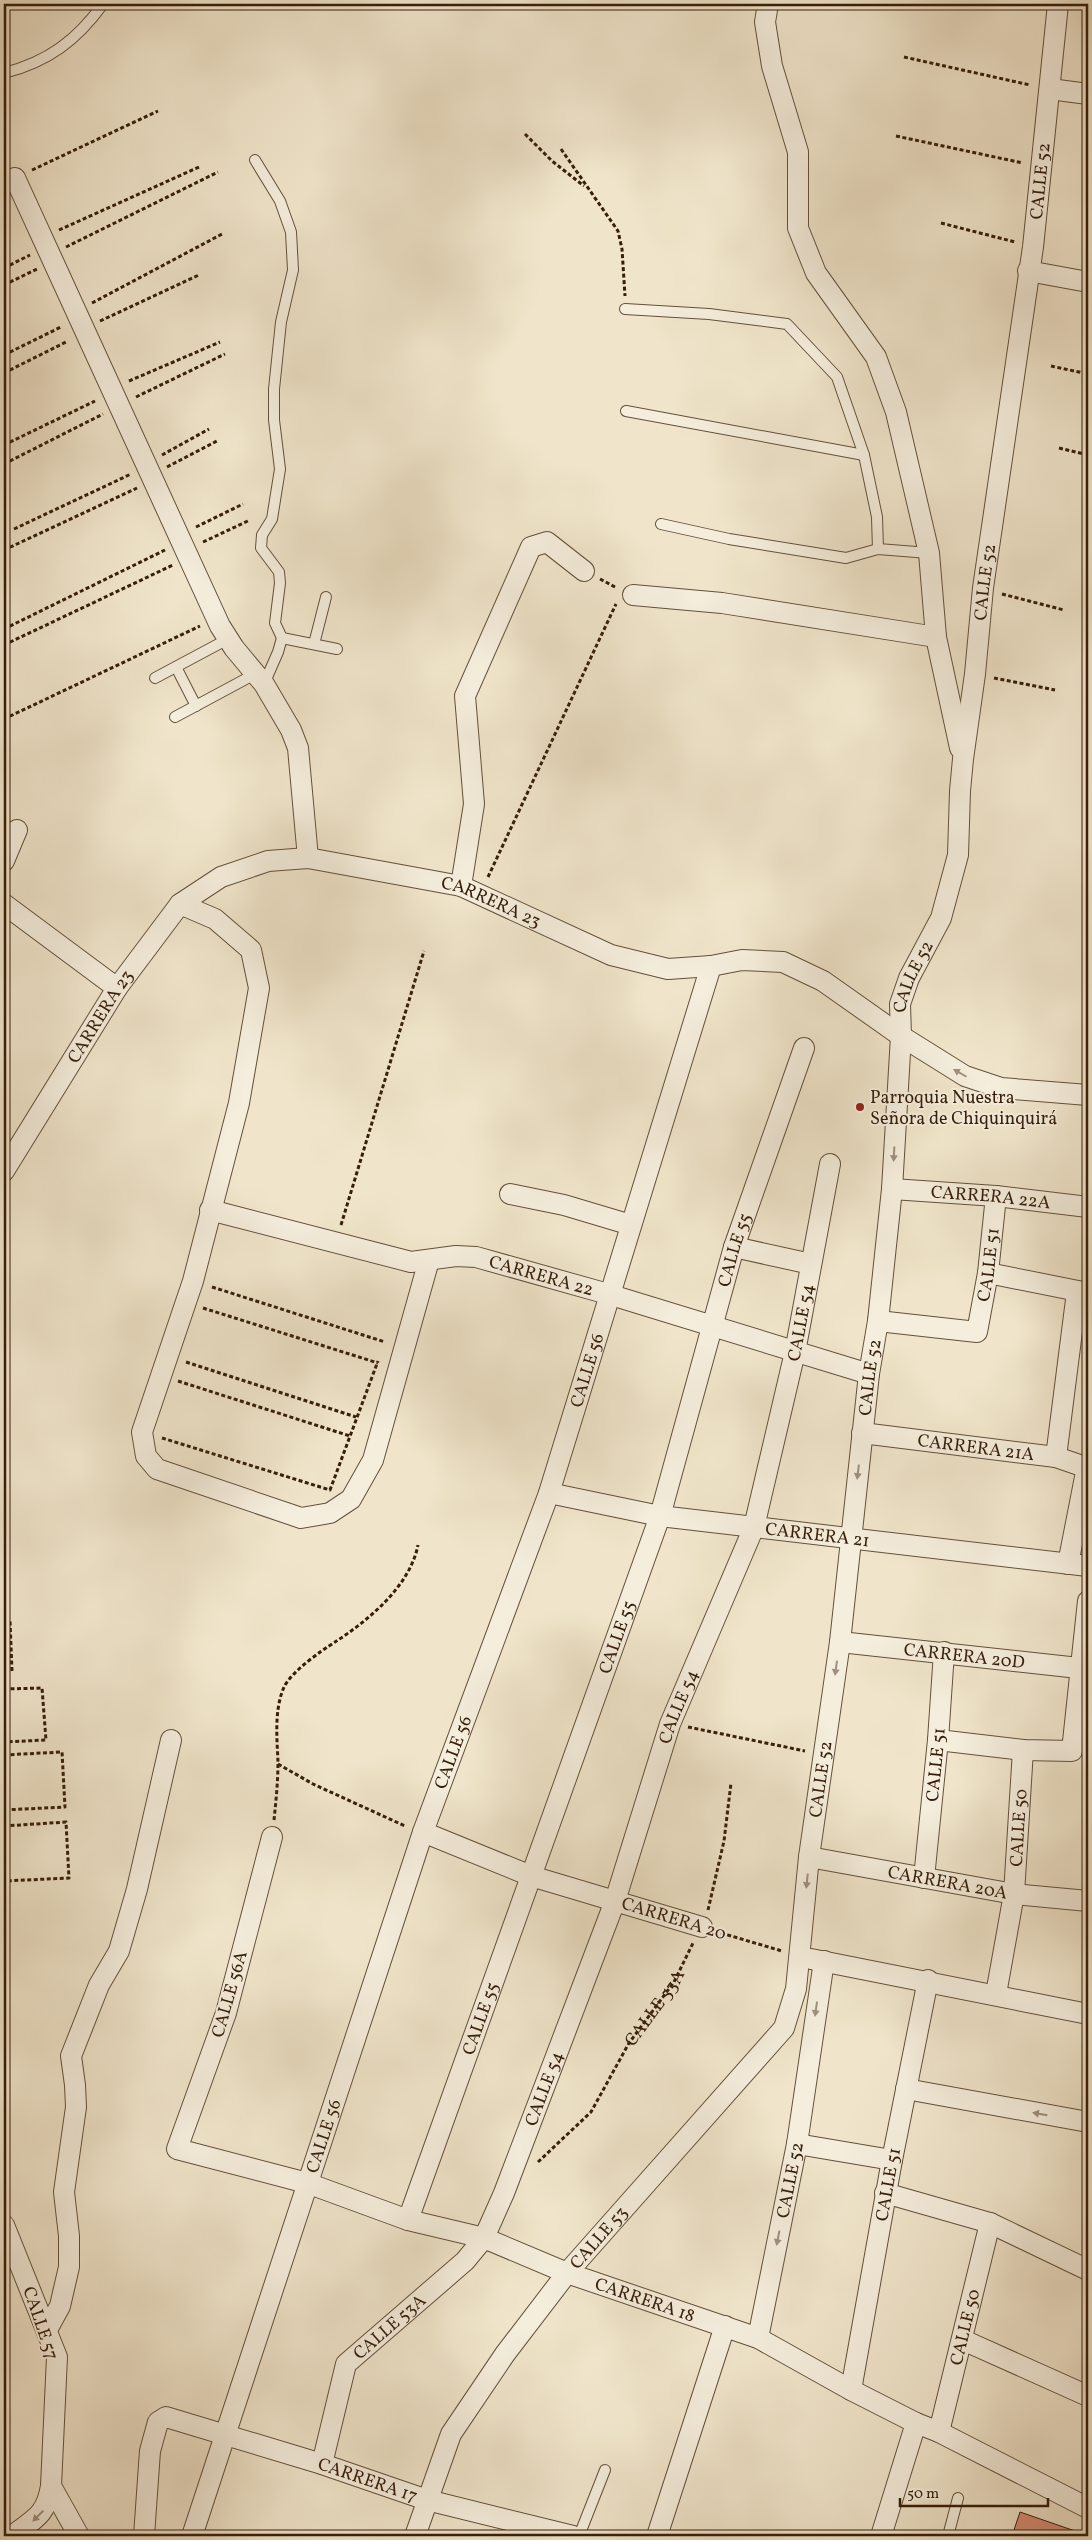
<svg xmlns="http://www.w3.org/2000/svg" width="1092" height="2540" font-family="Vollkorn,serif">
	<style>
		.building { fill: #d78e75; stroke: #361e0a }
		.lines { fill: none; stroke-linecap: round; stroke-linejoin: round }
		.lane-casing { stroke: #64503a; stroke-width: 12 }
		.street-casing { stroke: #64503a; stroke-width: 22 }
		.path { stroke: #361e0a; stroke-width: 3; stroke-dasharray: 4 2.5; stroke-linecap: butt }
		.lane { stroke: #f5eedd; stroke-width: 10 }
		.street { stroke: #f5eedd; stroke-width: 20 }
		.oneway { fill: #9f907e }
		.poi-dot { fill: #8f2418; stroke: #f5eedd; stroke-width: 2 }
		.labels { text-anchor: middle; stroke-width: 4; stroke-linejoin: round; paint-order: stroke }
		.street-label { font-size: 18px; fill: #361e0a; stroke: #f5eedd }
		.poi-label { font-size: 18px; fill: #361e0a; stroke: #f5eedd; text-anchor: start }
	</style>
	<rect width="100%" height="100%" fill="#f0e5cb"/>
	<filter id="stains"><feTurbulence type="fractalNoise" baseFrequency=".004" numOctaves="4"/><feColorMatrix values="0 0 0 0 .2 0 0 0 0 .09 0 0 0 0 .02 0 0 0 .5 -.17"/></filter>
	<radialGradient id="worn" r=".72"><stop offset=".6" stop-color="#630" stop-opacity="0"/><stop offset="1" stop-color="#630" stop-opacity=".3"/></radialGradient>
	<!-- building -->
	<path class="building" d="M1020 2512 1078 2532 1077 2536H1012Z"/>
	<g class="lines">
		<defs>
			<g id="lane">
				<path d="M4 73C48 62 77 40 103 4"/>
				<path d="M255 160 280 201 291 232 293 270 281 322 274 389V420L280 469 272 519 262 535 261 548 279 572 280 583 275 623 282 638"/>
				<path d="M625 309 709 314 787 324 837 377 864 455 877 517 878 549"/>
				<path d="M626 411 864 455"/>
				<path d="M661 524 729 539 846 558 878 549 929 553"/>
				<path d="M314 644 326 597"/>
				<path d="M176 667 196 706"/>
				<path d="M155 678 228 639"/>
				<path d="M264 684 278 652 282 638 337 649"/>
				<path d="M175 717 257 673"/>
				<path d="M579 2536 605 2470"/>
				<path d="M948 2536 958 2498"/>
			</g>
			<g id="street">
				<path d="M768 4 765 22 772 66 798 152V228L816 273 876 357 896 412 929 553 936 637 960 748"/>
				<path d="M1050 89 1088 94"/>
				<path d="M4 184 15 178 220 626 234 648 264 684 291 730 298 748 308 858"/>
				<path d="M1028 271 1088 282"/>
				<path d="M633 595 722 603 936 637"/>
				<path d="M4 861 17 830"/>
				<path d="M461 886 474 804 465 696 531 547 547 542 584 571"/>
				<path d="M4 904 117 988"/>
				<path d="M180 904 215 919 251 950 259 988 239 1103 193 1281 142 1432 146 1456 157 1469 301 1518 330 1513 351 1499 373 1460 429 1260"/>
				<path id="s2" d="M4 1171 117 988 180 904 221 877 268 861 308 858 461 886 611 955 668 969 711 966 742 960 783 962 823 981 901 1036 965 1076 1001 1088 1088 1095"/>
				<path id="s3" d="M892 1189 996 1196 1088 1207"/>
				<path d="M510 1194 564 1205 631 1225"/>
				<path id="s4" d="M210 1210 411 1262 456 1256 476 1257 608 1294 869 1374"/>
				<path d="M734 1247 811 1264"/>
				<path d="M988 1273 1088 1293"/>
				<path id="s5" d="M878 1321 977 1332 988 1273 996 1196"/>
				<path id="s6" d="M862 1433 1056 1457 1088 1468"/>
				<path d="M1056 1457 1077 1292"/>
				<path id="s7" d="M549 1493 660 1516 1088 1566"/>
				<path d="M1068 1564 1087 1467"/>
				<path id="s8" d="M840 1642 1088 1669"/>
				<path d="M938 1740 1023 1750 1072 1751 1088 1601"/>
				<path d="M423 1832 531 1876 702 1927"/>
				<path id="s9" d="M272 1837 226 2013 177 2149 307 2183 408 2220 484 2238 567 2273 758 2338 851 2390 916 2423 939 2432 1088 2508"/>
				<path id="s10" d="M809 1857 1014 1894 1088 1901"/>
				<path id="s11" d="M924 1878 938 1740 944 1652"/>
				<path d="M811 1959 1088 2014"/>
				<path id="s12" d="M996 1994 1014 1894 1023 1750"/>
				<path d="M906 2089 1088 2122"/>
				<path d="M797 2144 892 2160"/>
				<path d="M885 2193 990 2223 1088 2270"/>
				<path id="s13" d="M408 2220 660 1516 734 1247 804 1048"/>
				<path d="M4 2225 57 2357 51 2486C46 2516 34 2519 12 2536"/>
				<path d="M47 2330 60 2306 69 2267V2236L64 2192 76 2107 75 2085 71 2056 99 1985 119 1951 137 1889 171 1740"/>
				<path id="s14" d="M758 2338 797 2144 824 1961"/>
				<path d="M963 2340 1088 2396"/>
				<path id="s15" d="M851 2390 892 2160 928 1980"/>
				<path id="s16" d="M939 2432 990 2223"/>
				<path id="s17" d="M322 2464 346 2364 465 2261 484 2238 504 2193 615 1901 670 1724 754 1527 795 1352 830 1164"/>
				<path d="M51 2486 79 2536"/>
				<path id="s18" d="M144 2536 150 2451 158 2422 166 2417 322 2464 427 2500 573 2536"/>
				<path id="s19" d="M192 2536 423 1832 549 1493 711 966"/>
				<path id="s20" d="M415 2536 451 2434 505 2354 567 2273 784 2028 796 1989 809 1857 840 1642 869 1374 878 1321 892 1189 901 1036 900 1004 909 978 941 918 958 855 960 791 963 759 975 674 983 588 1033 247 1058 4"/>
				<path d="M657 2536 725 2326"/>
				<path d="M881 2536 916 2423"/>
			</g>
		</defs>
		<!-- lane casing -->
		<use href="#lane" class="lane-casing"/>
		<!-- street casing -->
		<use href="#street" class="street-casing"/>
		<!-- path -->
		<g class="path">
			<path d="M1084 4H1088"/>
			<path d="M904 57 1030 85"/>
			<path d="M525 134 552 161 584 186"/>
			<path d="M896 136 1023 163"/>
			<path d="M561 149 618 231 622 249 625 296"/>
			<path d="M32 170 158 111"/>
			<path d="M941 223 1015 242"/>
			<path d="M59 230 199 167"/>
			<path d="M66 247 218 172"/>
			<path d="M4 268 30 255"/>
			<path d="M4 285 37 269"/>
			<path d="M92 303 224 233"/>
			<path d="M100 321 199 275"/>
			<path d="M4 355 61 327"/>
			<path d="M1051 366 1088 374"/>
			<path d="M4 373 68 341"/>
			<path d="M129 381 220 342"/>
			<path d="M136 397 225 354"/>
			<path d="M4 445 95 401"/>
			<path d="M1059 448 1088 455"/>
			<path d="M162 455 209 429"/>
			<path d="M4 464 103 414"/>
			<path d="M167 467 217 441"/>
			<path d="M196 527 243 504"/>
			<path d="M14 529 131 474"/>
			<path d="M203 542 250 520"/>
			<path d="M4 550 137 488"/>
			<path d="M600 579 617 588"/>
			<path d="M1002 594 1064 610"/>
			<path d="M4 629 165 550"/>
			<path d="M4 645 173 565"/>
			<path d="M994 678 1055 690"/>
			<path d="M4 719 200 626"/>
			<path d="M488 877 616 604"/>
			<path d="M341 1225 424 951"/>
			<path d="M212 1287 385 1342"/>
			<path d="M203 1308 378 1363"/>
			<path d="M186 1362 356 1417"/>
			<path d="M178 1381 350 1436"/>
			<path d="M162 1438 330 1490 378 1361"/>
			<path d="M4 1621H10L12 1671 4 1672"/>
			<path d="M4 1689 42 1688 46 1740 4 1742"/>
			<path d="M688 1727 805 1751"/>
			<path d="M4 1755 62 1752 65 1807 4 1810"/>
			<path d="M278 1764 313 1784 405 1826"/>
			<path d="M274 1820C276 1801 278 1781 278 1762 277 1738 274 1710 284 1687 292 1671 321 1651 335 1642 369 1620 410 1586 418 1545"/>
			<path d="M4 1826 66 1822 69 1878 4 1881"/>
			<path d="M708 1910 724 1841 731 1783"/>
			<path d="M721 1933 782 1951"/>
			<path id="s1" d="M538 2162 591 2112 629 2043 674 1982 693 1943"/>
		</g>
		<!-- lane -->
		<use href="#lane" class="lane"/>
		<!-- street -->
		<use href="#street" class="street"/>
	</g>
	<!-- one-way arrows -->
	<defs><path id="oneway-solid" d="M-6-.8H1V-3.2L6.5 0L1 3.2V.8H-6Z" transform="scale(1.25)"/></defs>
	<g class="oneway">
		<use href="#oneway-solid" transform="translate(960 1073) rotate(-150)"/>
		<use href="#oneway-solid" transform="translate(894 1154) rotate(93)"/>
		<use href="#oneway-solid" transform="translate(858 1472) rotate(97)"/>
		<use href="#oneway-solid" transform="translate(836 1668) rotate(98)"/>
		<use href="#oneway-solid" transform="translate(807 1881) rotate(96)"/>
		<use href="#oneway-solid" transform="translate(816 2009) rotate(98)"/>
		<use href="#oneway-solid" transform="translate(1040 2114) rotate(-170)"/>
		<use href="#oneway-solid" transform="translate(778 2238) rotate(101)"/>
		<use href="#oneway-solid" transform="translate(38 2516) rotate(135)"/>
	</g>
	<!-- markers -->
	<circle class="poi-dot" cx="860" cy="1107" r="5"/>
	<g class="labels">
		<!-- street labels -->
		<g class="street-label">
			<text dy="6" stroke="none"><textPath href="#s20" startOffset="2506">CALLE 52</textPath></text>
			<text dy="6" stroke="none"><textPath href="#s20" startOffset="2101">CALLE 52</textPath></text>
			<text dy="6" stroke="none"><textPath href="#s2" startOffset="648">CARRERA 23</textPath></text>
			<text dy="6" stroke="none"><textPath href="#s20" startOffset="1696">CALLE 52</textPath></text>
			<text dy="6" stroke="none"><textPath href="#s2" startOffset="182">CARRERA 23</textPath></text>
			<text dy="6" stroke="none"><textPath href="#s3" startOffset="99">CARRERA 22A</textPath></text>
			<text dy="6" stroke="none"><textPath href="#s13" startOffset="1024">CALLE 55</textPath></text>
			<text dy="6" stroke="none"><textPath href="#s5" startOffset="168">CALLE 51</textPath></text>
			<text dy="6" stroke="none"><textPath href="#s4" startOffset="341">CARRERA 22</textPath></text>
			<text dy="6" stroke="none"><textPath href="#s17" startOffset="1261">CALLE 54</textPath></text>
			<text dy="6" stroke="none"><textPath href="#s19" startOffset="1231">CALLE 56</textPath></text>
			<text dy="6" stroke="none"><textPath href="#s20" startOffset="1291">CALLE 52</textPath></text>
			<text dy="6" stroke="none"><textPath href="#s6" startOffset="115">CARRERA 21A</textPath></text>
			<text dy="6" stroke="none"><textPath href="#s7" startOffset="272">CARRERA 21</textPath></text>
			<text dy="6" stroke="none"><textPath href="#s13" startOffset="619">CALLE 55</textPath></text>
			<text dy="6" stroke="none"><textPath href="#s8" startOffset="125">CARRERA 20D</textPath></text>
			<text dy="6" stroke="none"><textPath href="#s17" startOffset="856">CALLE 54</textPath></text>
			<text dy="6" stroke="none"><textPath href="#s19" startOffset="826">CALLE 56</textPath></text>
			<text dy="6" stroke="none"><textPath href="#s11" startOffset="114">CALLE 51</textPath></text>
			<text dy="6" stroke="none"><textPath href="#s20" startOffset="886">CALLE 52</textPath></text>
			<text dy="6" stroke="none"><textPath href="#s12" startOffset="168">CALLE 50</textPath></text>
			<text dy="6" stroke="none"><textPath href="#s10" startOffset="141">CARRERA 20A</textPath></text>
			<text transform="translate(674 1918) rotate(17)" y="6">CARRERA 20</text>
			<text transform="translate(229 1994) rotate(-74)" y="6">CALLE 56A</text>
			<text dy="6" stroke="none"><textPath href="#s1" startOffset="195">CALLE 53A</textPath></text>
			<text dy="6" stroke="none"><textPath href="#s13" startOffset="214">CALLE 55</textPath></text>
			<text dy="6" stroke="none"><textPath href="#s17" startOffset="451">CALLE 54</textPath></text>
			<text dy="6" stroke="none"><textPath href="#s19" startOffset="421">CALLE 56</textPath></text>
			<text dy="6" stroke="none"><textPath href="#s14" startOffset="161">CALLE 52</textPath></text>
			<text dy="6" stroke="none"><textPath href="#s15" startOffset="209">CALLE 51</textPath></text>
			<text dy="6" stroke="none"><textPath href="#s20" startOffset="354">CALLE 53</textPath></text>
			<text dy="6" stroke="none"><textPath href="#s9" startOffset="819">CARRERA 18</textPath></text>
			<text transform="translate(41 2323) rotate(71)" y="6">CALLE 57</text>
			<text dy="6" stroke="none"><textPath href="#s17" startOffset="160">CALLE 53A</textPath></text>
			<text dy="6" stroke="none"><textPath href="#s16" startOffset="108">CALLE 50</textPath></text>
			<text dy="6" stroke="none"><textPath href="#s18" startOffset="336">CARRERA 17</textPath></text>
		</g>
		<!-- poi labels -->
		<g class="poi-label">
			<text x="870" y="1103">Parroquia Nuestra<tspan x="870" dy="21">Señora de Chiquinquirá</tspan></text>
		</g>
	</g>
	<!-- margin -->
	<rect width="1092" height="2540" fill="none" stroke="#f0e5cb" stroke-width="20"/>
	<rect x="5" y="5" width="1082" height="2530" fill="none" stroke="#361e0a" stroke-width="2.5"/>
	<rect x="10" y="10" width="1072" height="2520" fill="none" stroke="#361e0a"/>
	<!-- scale -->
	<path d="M900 2498v8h148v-8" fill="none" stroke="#361e0a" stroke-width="2.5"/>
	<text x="907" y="2498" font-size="15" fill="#361e0a" stroke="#f5eedd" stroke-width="4" paint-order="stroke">50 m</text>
	<rect width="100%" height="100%" filter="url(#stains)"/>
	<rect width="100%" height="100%" fill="url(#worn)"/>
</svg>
